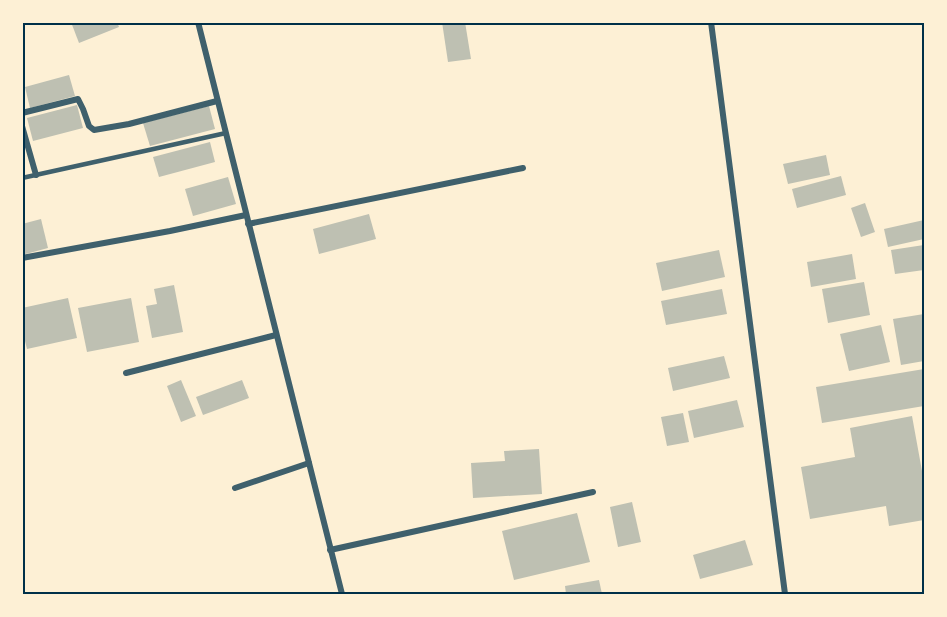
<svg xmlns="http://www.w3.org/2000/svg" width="947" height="617" font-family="'DejaVu Sans',sans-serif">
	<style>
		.building { fill: #bec0b2 }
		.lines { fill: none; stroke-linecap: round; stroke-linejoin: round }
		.service { stroke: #3f606c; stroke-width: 4.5 }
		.minor { stroke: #3f606c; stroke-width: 6 }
		.neatline { fill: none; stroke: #003049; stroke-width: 2 }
	</style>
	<rect width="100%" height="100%" fill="#fdf0d5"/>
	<!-- building -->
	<g class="building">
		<path d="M71 22H117L119 27 79 43Z"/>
		<path d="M442 22H465L471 59 448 62Z"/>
		<path d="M69 75 75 96 30 108 25 87Z"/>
		<path d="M77 105 83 128 33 141 27 118Z"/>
		<path d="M209 106 215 129 150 146 143 123Z"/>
		<path d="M210 142 215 162 159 177 153 157Z"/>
		<path d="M826 155 830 175 788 184 783 164Z"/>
		<path d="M841 176 846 195 797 208 792 189Z"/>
		<path d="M228 177 236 204 193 216 185 189Z"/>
		<path d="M865 203 875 232 861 237 851 208Z"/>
		<path d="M369 214 376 239 319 254 313 229Z"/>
		<path d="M41 219 48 248 22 255V224Z"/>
		<path d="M924 220V239L888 247 884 229Z"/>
		<path d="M924 245V270L895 274 891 250Z"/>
		<path d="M719 250 725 277 662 291 656 263Z"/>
		<path d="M852 254 856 279 811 287 807 262Z"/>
		<path d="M864 282 870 315 828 323 822 289Z"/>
		<path d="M174 285 183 332 152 338 146 306 157 304 154 289Z"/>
		<path d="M722 289 727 314 666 325 661 301Z"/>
		<path d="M68 298 77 338 27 349 22 329V308Z"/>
		<path d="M131 298 139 342 87 352 78 308Z"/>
		<path d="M924 314V361L901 365 893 319Z"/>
		<path d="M881 325 890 362 849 371 840 334Z"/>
		<path d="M724 356 730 378 673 391 668 368Z"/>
		<path d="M924 369V406L822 423 816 387Z"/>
		<path d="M181 380 196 416 181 422 167 386Z"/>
		<path d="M242 380 249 398 203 415 196 397Z"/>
		<path d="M737 400 744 427 694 438 688 411Z"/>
		<path d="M683 413 689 442 667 446 661 417Z"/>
		<path d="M912 416 924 482V520L889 526 886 506 810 519 801 467 855 457 850 428Z"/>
		<path d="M539 449 542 494 473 498 471 463 505 461 504 451Z"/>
		<path d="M632 502 641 542 618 547 610 507Z"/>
		<path d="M577 513 590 562 514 580 502 531Z"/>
		<path d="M745 540 753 565 700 579 693 555Z"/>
		<path d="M599 580 602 594H566L565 586Z"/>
	</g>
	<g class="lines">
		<!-- service -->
		<path class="service" d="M22 178 226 133"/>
		<!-- minor -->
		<g class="minor">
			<path d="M198 22 342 594"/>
			<path d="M711 22 785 594"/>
			<path d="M22 113 78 99 83 109 89 126 94 130 129 124 217 101"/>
			<path d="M22 126 36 175"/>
			<path d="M248 224 523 168"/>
			<path d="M22 258 170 231 246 215"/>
			<path d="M126 373 276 335"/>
			<path d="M235 488 309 463"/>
			<path d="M330 550 593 492"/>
		</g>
	</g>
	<!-- border -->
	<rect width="947" height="617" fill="none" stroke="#fdf0d5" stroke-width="48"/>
	<rect x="24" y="24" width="899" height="569" class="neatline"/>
</svg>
